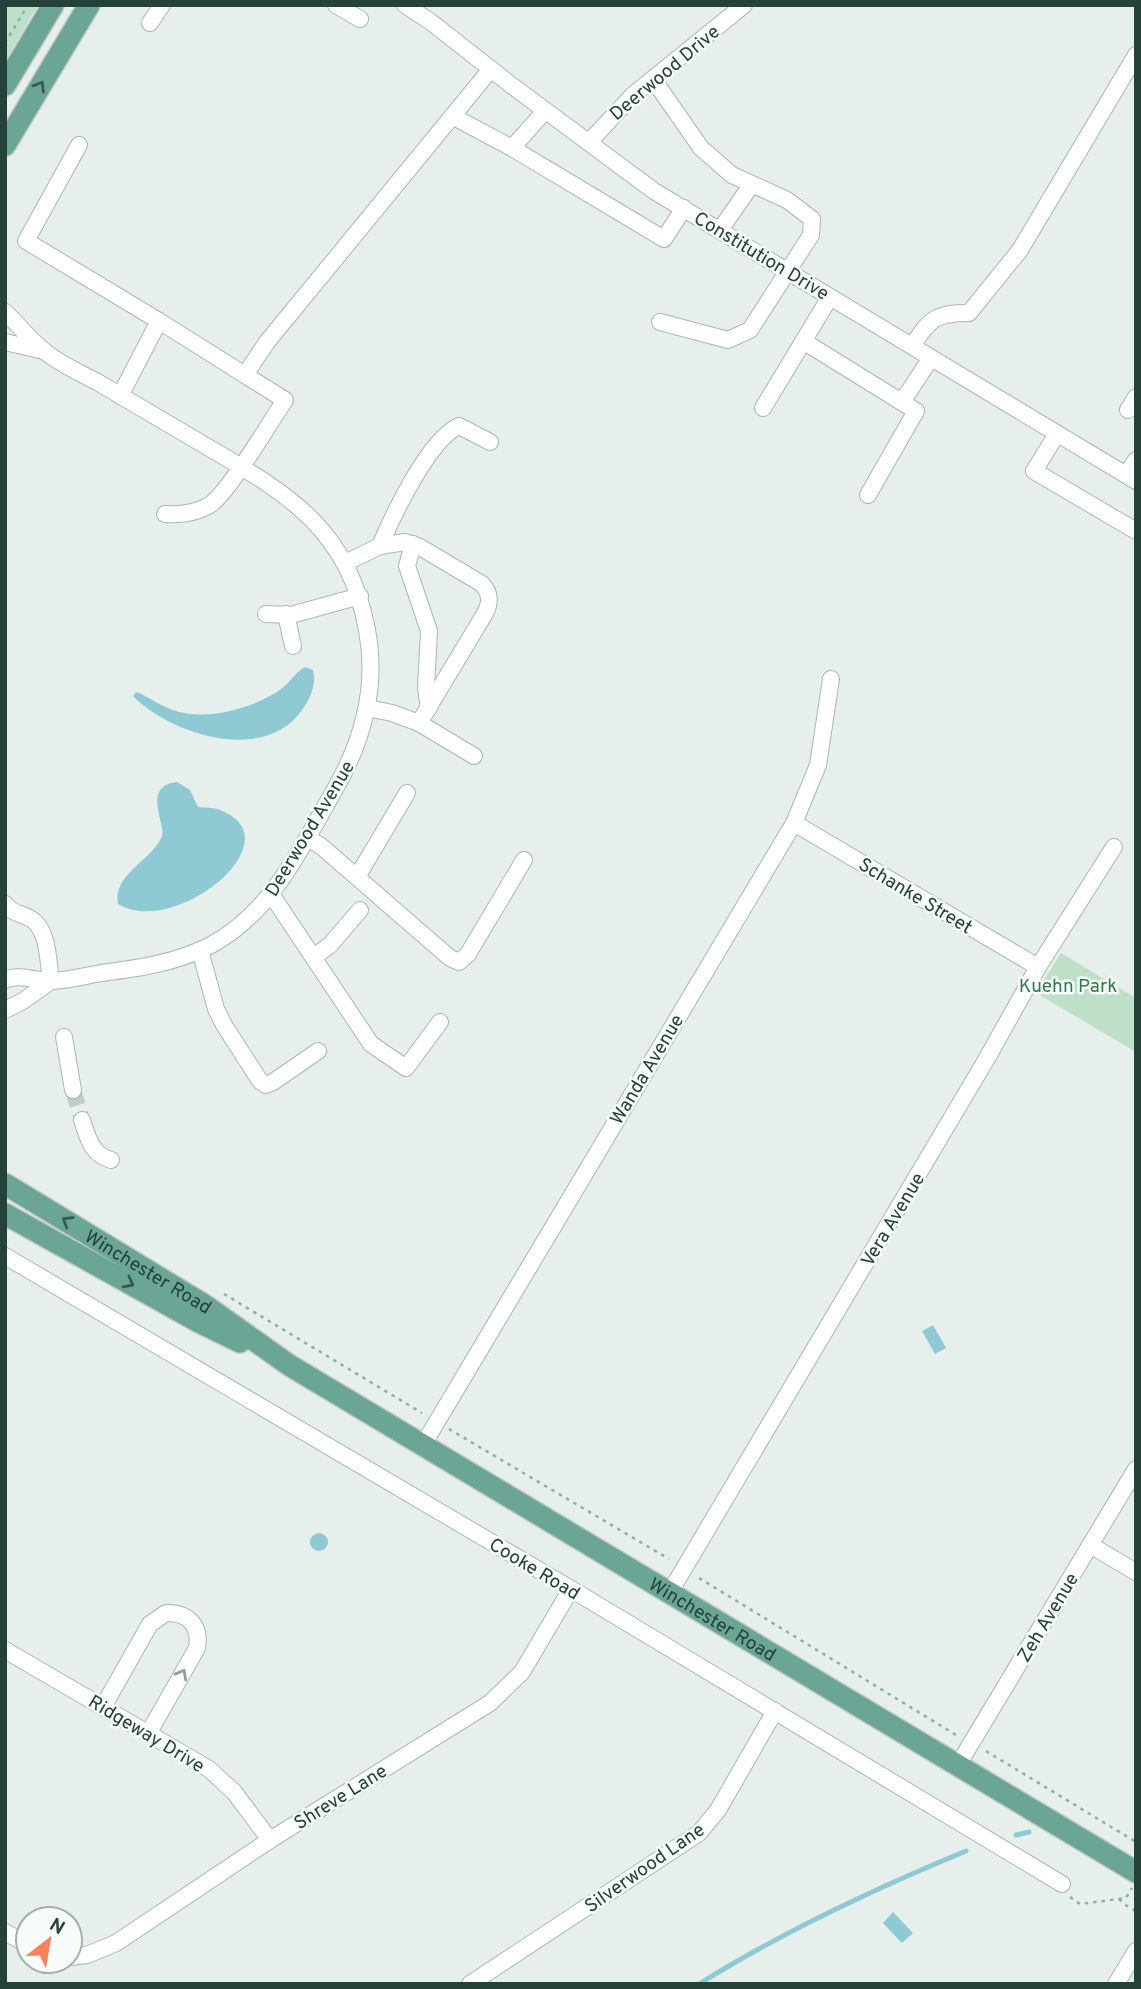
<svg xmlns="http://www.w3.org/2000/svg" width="1141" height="1989" font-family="Overpass,sans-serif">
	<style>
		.green { fill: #bfe0c8 }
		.water { fill: #8ec9d4 }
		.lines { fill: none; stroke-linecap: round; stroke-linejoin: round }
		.stream { stroke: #8ec9d4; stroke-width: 5 }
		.minor-tunnel { stroke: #bfccc8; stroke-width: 16; stroke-dasharray: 16 8; stroke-linecap: butt }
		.minor-casing { stroke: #a8b8b2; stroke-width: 18 }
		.major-casing { stroke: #c2cac8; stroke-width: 24 }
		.path { stroke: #86b3a5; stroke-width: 2.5; stroke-dasharray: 3.5 5; stroke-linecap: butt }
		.minor { stroke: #fff; stroke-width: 16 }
		.major { stroke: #6aa596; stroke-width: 21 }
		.oneway { stroke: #365b51 }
		.oneway2 { stroke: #92a09c }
		.labels { text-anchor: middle; stroke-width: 5; stroke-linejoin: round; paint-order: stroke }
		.street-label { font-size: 19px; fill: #24423a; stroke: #f7fbf9 }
		.park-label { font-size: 19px; fill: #2d7a4b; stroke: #f7fbf9 }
	</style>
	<rect width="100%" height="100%" fill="#e6efeb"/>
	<!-- green -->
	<g class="green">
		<path d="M5 5H38L5 61Z"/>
		<path d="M1061 953 1136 998V1052L1036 993Z"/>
	</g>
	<!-- water -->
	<g class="water">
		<path d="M305 667 313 670C317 684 310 699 302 710 265 764 171 735 133 696L136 692 139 693C150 698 161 706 173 710 205 722 255 708 281 689 290 683 295 672 305 667Z"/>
		<path d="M177 782 190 790 198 807C205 808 213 807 220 810 297 839 176 939 118 904 112 874 154 859 162 836 166 823 141 786 177 782Z"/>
		<path d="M933 1325 946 1348 935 1354 922 1331Z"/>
		<circle cx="319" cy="1542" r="9"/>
		<path d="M893 1912 913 1933 902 1943 883 1923Z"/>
	</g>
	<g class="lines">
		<!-- stream -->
		<g class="stream">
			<path d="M1016 1835 1029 1832"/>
			<path d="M699 1984C784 1931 874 1889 966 1851"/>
		</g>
		<!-- minor-tunnel -->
		<path class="minor-tunnel" d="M73 1090 82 1120"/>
		<defs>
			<g id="minor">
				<path d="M336 5 360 19"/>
				<path d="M405 5 431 22 511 85 654 191 1136 481"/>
				<path d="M150 23 162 5"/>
				<path d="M653 79 701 148 732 175 787 200 812 219 811 235 750 330 728 340 660 322"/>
				<path d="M452 116 512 148 545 111"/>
				<path d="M589 142 633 95 744 5"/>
				<path d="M79 145 26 241 159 321"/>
				<path d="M512 148 664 239 684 208"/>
				<path d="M720 230 752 184"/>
				<path d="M5 312C18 324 29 339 43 350 59 364 81 373 99 383 137 405 174 427 211 449 292 496 349 532 367 630 378 688 363 741 334 791 301 848 272 912 211 945 176 963 140 968 101 973 85 976 69 980 53 981 37 982 20 973 5 980"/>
				<path d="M803 341 916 411 868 495"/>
				<path d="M5 342 44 351"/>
				<path d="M912 346C930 319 935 313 969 313L1020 250 1136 55"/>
				<path d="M120 396 159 321 245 375"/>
				<path d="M902 402 931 358"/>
				<path d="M763 408 830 297"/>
				<path d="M1128 410 1136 397"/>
				<path d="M1057 434 1034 471 1136 531"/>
				<path d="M1126 475 1136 460"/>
				<path d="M165 514C179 515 195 513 208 506 227 496 270 422 285 400L245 375 267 342 491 69"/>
				<path d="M413 544 407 566 429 631 426 688 429 708"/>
				<path d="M380 546C393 515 429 439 459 426L490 442"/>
				<path d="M345 563 380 546 405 542 420 547 482 584C491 594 491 603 484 615L419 723 392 713 368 708"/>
				<path d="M266 614 291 615 360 596"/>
				<path d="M286 614 293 646"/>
				<path d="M419 723 474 756"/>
				<path d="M794 823 1038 967"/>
				<path d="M308 838 322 847 450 958 459 962 468 954 524 860"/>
				<path d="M357 877 407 793"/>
				<path d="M271 894 371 1044 406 1068 440 1022"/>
				<path d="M5 904C13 915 24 913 34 921 49 934 48 963 51 981"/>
				<path d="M200 950 216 1009 224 1025 260 1081 266 1085 273 1082 318 1051"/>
				<path d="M314 957 330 945 360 910"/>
				<path d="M5 1010 23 1001 51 981"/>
				<path d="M64 1037 73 1090"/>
				<path d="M82 1120C88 1138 91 1154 111 1160"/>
				<path d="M5 1256 571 1589 1062 1884"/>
				<path d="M423 1445 794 823 818 765 831 679"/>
				<path d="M1090 1545 1136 1572"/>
				<path d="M670 1592 986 1060 1038 967 1114 847"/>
				<path d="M5 1650 209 1769 234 1792 270 1840"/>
				<path d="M103 1707 150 1624 166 1613C188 1612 201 1626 197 1648L148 1734"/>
				<path d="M958 1765 1136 1469"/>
				<path d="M5 1932 28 1945"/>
				<path d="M70 1957 87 1955 116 1943 270 1840 490 1703 522 1672 571 1589"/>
				<path d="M470 1984 699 1833 718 1810 775 1711"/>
				<path d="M1116 1984 1136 1951"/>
			</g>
			<g id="major">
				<path d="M5 85 53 5"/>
				<path d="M5 145 89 5"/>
				<path id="s1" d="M5 1184 206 1306 289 1365 1136 1872"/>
				<path d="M5 1214 199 1322 240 1342"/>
			</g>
		</defs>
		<!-- minor casing -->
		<use href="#minor" class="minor-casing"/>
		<!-- major casing -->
		<use href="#major" class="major-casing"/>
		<!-- path -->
		<g class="path">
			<path d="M5 43 28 5"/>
			<path d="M224 1294 422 1413"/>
			<path d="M449 1429 669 1559"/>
			<path d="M699 1578 956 1735"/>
			<path d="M986 1751 1136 1842"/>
			<path d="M1070 1897 1080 1904 1126 1898 1132 1888"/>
			<path d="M1119 1899 1127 1906 1136 1911"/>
		</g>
		<!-- minor -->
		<use href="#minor" class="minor"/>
		<!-- major -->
		<use href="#major" class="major"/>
	</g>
	<!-- one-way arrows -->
	<defs><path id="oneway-chevron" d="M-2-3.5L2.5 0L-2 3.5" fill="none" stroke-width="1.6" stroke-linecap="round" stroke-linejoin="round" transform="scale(1.75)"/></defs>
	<g class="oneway">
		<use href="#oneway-chevron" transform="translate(40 86) rotate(-59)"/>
		<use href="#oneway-chevron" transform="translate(67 1221) rotate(-149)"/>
		<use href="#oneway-chevron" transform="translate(129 1283) rotate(28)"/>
	</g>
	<use class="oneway2" href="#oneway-chevron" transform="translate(182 1674) rotate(-61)"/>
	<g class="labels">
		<!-- street labels -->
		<g class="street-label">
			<text transform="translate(664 72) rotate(-40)" y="7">Deerwood Drive</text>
			<text transform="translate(762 255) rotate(31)" y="7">Constitution Drive</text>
			<text transform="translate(309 828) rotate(-59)" y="7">Deerwood Avenue</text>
			<text transform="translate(916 895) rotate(31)" y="7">Schanke Street</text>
			<text transform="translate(646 1069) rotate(-59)" y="7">Wanda Avenue</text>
			<text transform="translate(892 1219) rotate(-59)" y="7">Vera Avenue</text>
			<text dy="7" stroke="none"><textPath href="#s1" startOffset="168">Winchester Road</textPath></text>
			<text transform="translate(535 1568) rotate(31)" y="7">Cooke Road</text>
			<text dy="7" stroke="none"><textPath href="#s1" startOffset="831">Winchester Road</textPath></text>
			<text transform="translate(1047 1617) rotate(-59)" y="7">Zeh Avenue</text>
			<text transform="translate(147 1733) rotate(31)" y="7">Ridgeway Drive</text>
			<text transform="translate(340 1796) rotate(-32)" y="7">Shreve Lane</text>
			<text transform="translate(644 1867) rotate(-35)" y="7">Silverwood Lane</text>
		</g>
		<!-- park labels -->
		<g class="park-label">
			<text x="1068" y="992">Kuehn Park</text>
		</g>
	</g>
	<!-- border -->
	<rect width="1141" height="1989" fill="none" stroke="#24423a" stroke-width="14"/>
	<!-- north arrow -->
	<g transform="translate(49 1940) rotate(31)"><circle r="33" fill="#f7fbf9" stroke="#a3b1ad" stroke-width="2"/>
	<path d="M0-5L12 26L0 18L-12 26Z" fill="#f4845f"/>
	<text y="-10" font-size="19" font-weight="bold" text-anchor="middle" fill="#24423a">N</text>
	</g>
</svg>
